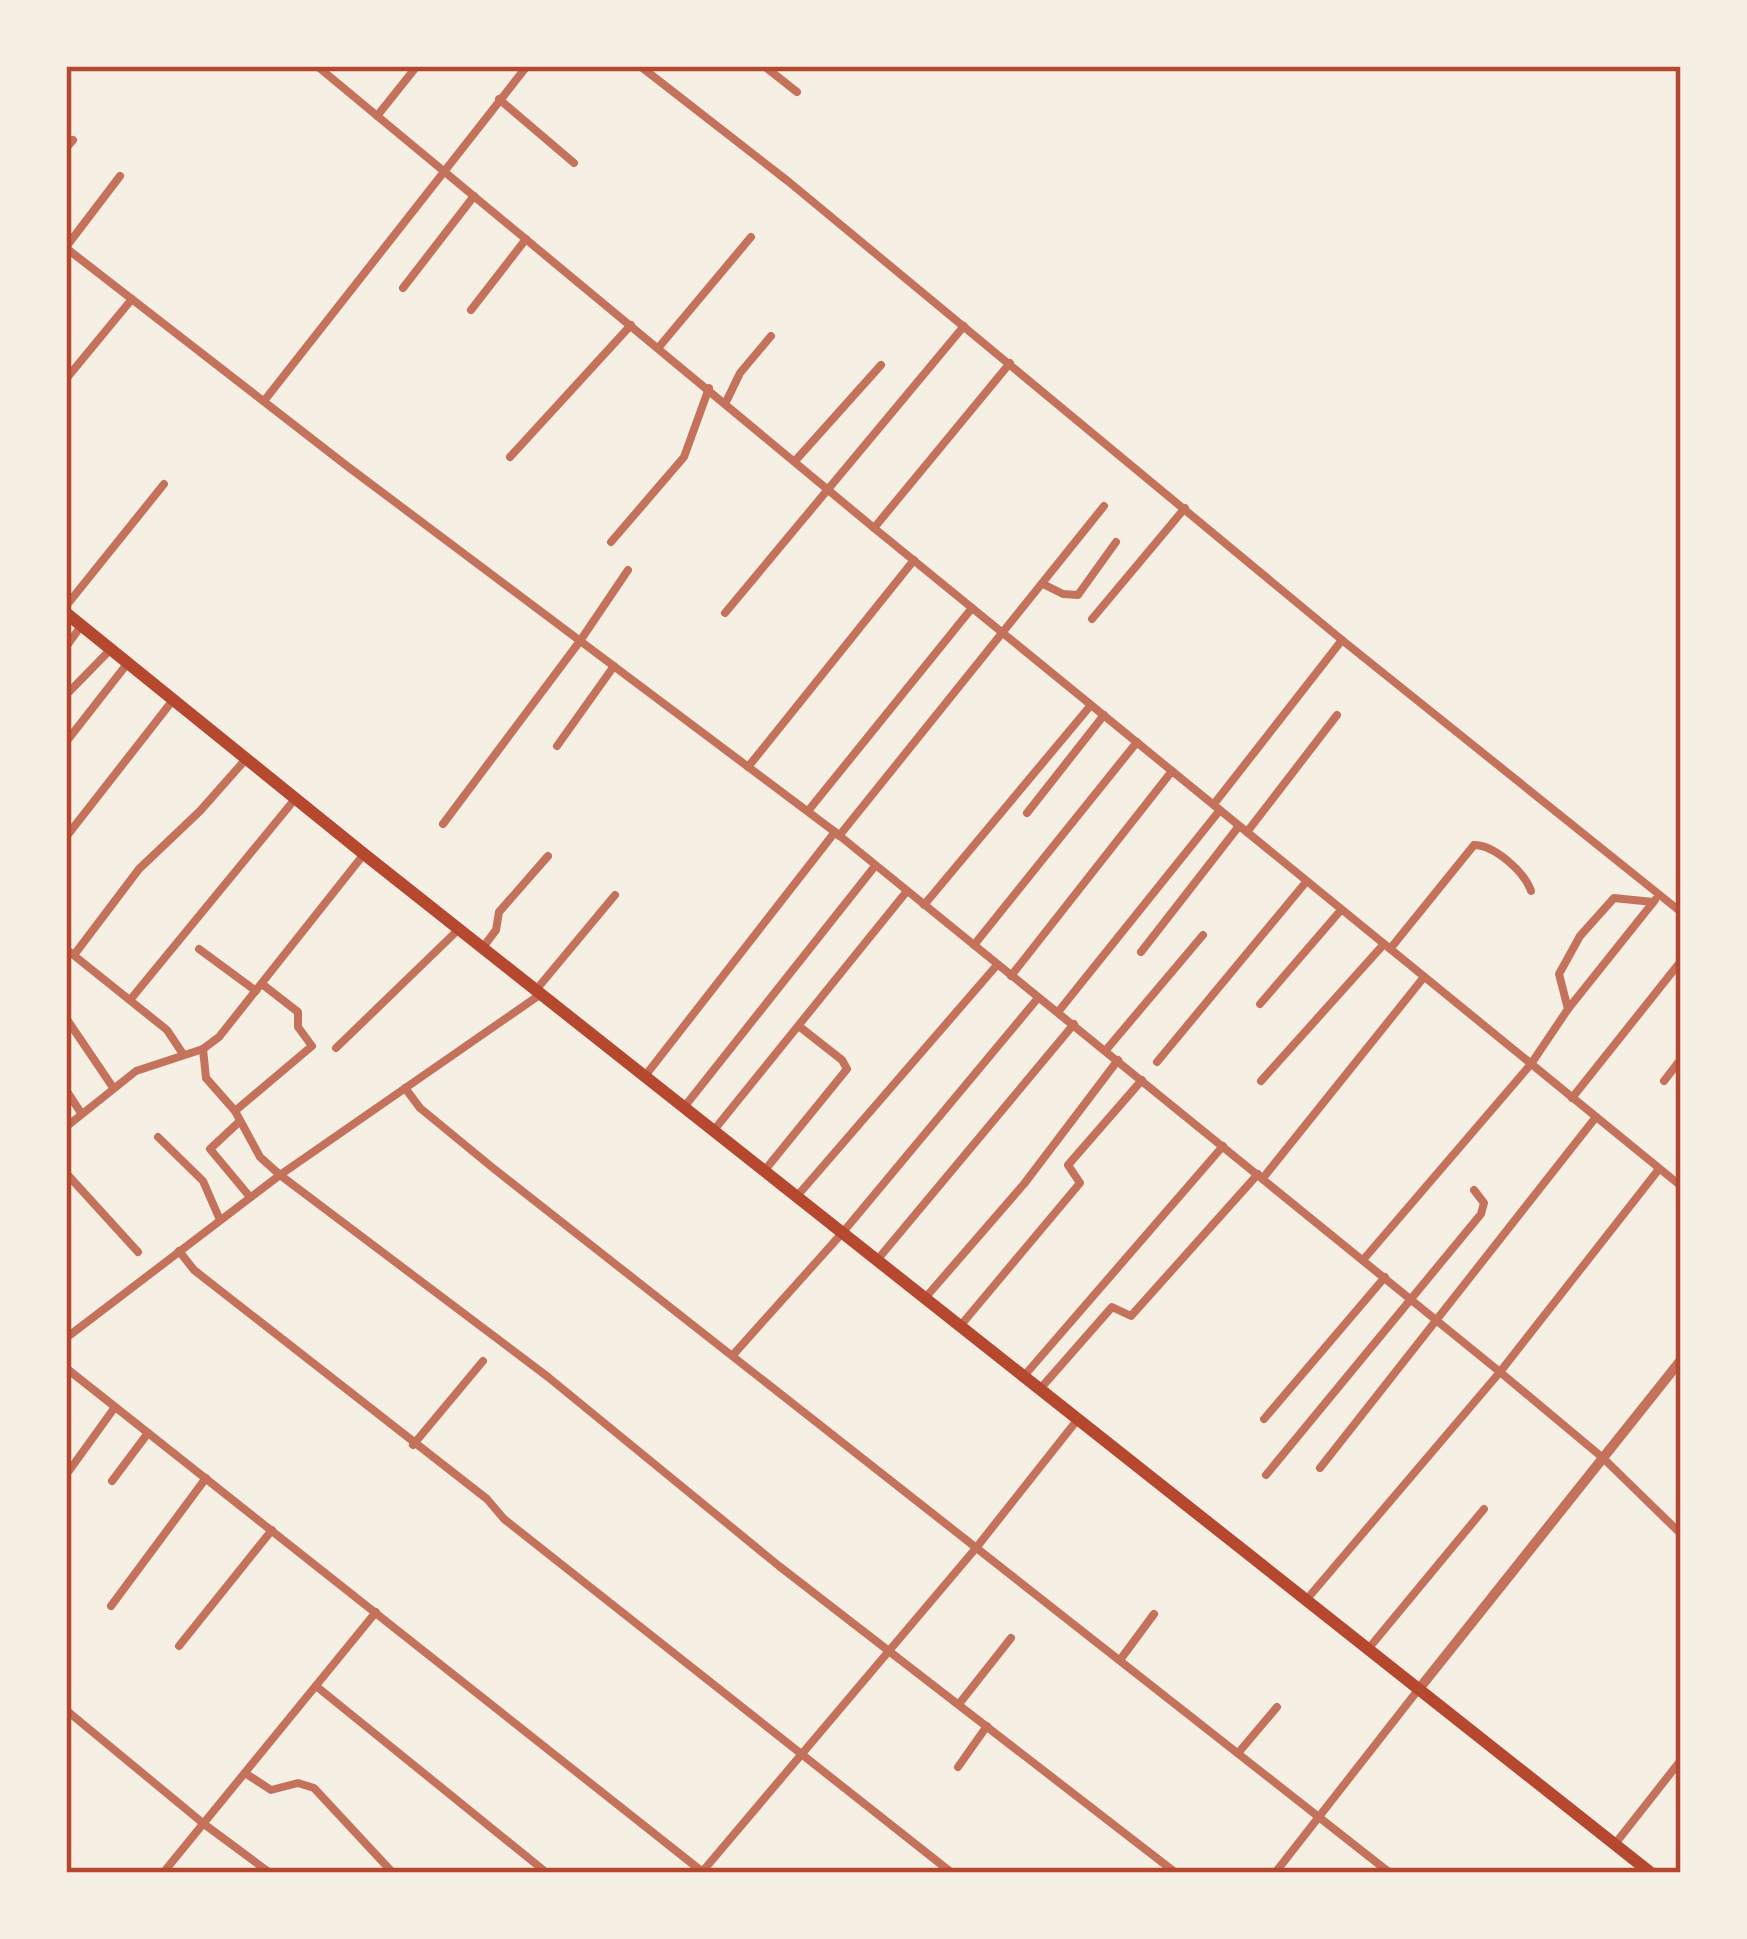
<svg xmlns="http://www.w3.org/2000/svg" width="1747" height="1939" font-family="Figtree,sans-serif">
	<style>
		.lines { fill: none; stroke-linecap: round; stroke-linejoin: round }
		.minor { stroke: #c5725c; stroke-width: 8 }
		.tertiary { stroke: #c5725c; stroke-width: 10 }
		.secondary { stroke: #b5482f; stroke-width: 12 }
		.neatline { fill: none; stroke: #b5482f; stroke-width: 4.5 }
	</style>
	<rect width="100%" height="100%" fill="#f6efe4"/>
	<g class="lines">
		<!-- minor -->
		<g class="minor">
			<path d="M317 66 874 528 1681 1186"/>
			<path d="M640 66 789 182 1342 640 1681 912"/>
			<path d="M764 66 797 92"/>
			<path d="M499 99 574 163"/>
			<path d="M377 116 417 66"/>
			<path d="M66 148 73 140"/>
			<path d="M66 247 120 176"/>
			<path d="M66 248 347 466 835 832 1500 1372 1603 1458 1681 1534"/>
			<path d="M403 288 474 196"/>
			<path d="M471 310 526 239"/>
			<path d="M659 347 751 237"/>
			<path d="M66 379 132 299"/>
			<path d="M264 401 527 66"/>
			<path d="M726 402 740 373 771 336"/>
			<path d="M510 457 631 325"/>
			<path d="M795 461 881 365"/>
			<path d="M874 528 1010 363"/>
			<path d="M611 542 684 457 709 388"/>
			<path d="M1043 584 1063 594 1078 595 1116 542"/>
			<path d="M66 606 164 484"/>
			<path d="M725 613 964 326"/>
			<path d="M1092 619 1185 508"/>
			<path d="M66 647 81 626"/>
			<path d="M66 695 111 649"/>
			<path d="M66 742 127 664"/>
			<path d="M557 746 614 666"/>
			<path d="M748 767 914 560"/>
			<path d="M1214 804 1342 640"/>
			<path d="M808 811 972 608"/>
			<path d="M1027 813 1104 715"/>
			<path d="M443 824 580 641 628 570"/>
			<path d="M1247 832 1337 715"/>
			<path d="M839 836 1104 506"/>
			<path d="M66 837 173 700"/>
			<path d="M924 905 1091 705"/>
			<path d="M974 945 1137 742"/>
			<path d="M484 946 496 930 499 912 548 856"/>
			<path d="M66 949 167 1030 183 1054"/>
			<path d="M199 949 256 991"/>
			<path d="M1390 949 1474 845C1494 845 1524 871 1531 891"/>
			<path d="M1141 952 1239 826"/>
			<path d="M74 955 139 869 200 811 246 759"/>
			<path d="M1011 976 1172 771"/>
			<path d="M536 990 615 895"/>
			<path d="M130 1000 295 799"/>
			<path d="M1260 1004 1341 910"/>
			<path d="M1568 1009 1655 900"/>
			<path d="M1058 1012 1220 810"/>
			<path d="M66 1018 112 1086"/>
			<path d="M336 1048 459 929"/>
			<path d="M203 1049 206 1078 235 1111 260 1157 280 1175 548 1377 779 1566 1176 1873"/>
			<path d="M1106 1050 1203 935"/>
			<path d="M1157 1062 1306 882"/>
			<path d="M645 1076 835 832"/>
			<path d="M1261 1081 1384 944"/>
			<path d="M1664 1081 1681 1059"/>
			<path d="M405 1088 420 1108 493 1168 1390 1873"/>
			<path d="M66 1090 81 1113"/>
			<path d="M1572 1098 1681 961"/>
			<path d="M685 1106 875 866"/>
			<path d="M235 1111 312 1046 298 1027V1012L262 984"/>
			<path d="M240 1121 210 1149 250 1197"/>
			<path d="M66 1127 136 1071 203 1049 219 1037 364 854"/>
			<path d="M714 1130 907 891"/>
			<path d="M158 1137 203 1181 220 1220"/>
			<path d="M765 1170 847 1069 842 1060 800 1027"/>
			<path d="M66 1173 138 1252"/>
			<path d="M1263 1178 1424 977"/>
			<path d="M798 1195 997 965"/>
			<path d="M179 1251 194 1270 487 1499 504 1519 952 1873"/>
			<path d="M878 1259 1074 1024"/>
			<path d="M1363 1260 1531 1064 1568 1009 1559 974 1580 936 1614 898 1653 902"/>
			<path d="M926 1297 1024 1184 1118 1060"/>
			<path d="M961 1325 1080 1183 1068 1165 1142 1080"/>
			<path d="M66 1338 280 1175 541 994"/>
			<path d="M733 1355 844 1231 1038 998"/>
			<path d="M66 1368 704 1873"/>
			<path d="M1024 1376 1223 1146"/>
			<path d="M1040 1389 1112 1307 1131 1316 1258 1174"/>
			<path d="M1264 1419 1385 1277"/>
			<path d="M413 1445 483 1361"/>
			<path d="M1320 1468 1596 1117"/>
			<path d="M66 1475 115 1407"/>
			<path d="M1266 1475 1481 1214 1484 1203 1474 1190"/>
			<path d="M112 1481 148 1433"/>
			<path d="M1307 1599 1500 1372 1659 1169"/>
			<path d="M111 1606 206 1478"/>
			<path d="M179 1646 272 1530"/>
			<path d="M1369 1648 1484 1509"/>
			<path d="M1120 1660 1154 1614"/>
			<path d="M316 1686 547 1873"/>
			<path d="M959 1704 1011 1638"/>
			<path d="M66 1710 204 1824 270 1873"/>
			<path d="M1239 1752 1277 1707"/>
			<path d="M958 1767 987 1726"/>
			<path d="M245 1773 271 1790 298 1783 314 1788 393 1873"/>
			<path d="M1615 1844 1681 1760"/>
			<path d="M702 1872 976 1548 1078 1419"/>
			<path d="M163 1873 376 1612"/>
			<path d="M1275 1873 1418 1690"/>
		</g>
		<!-- tertiary -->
		<path class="tertiary" d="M1419 1689 1681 1360"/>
		<!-- secondary -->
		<path class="secondary" d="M66 613 364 854 1651 1873"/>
	</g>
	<!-- border -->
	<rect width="1747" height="1939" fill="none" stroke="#f6efe4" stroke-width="138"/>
	<rect x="69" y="69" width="1609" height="1801" class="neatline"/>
</svg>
